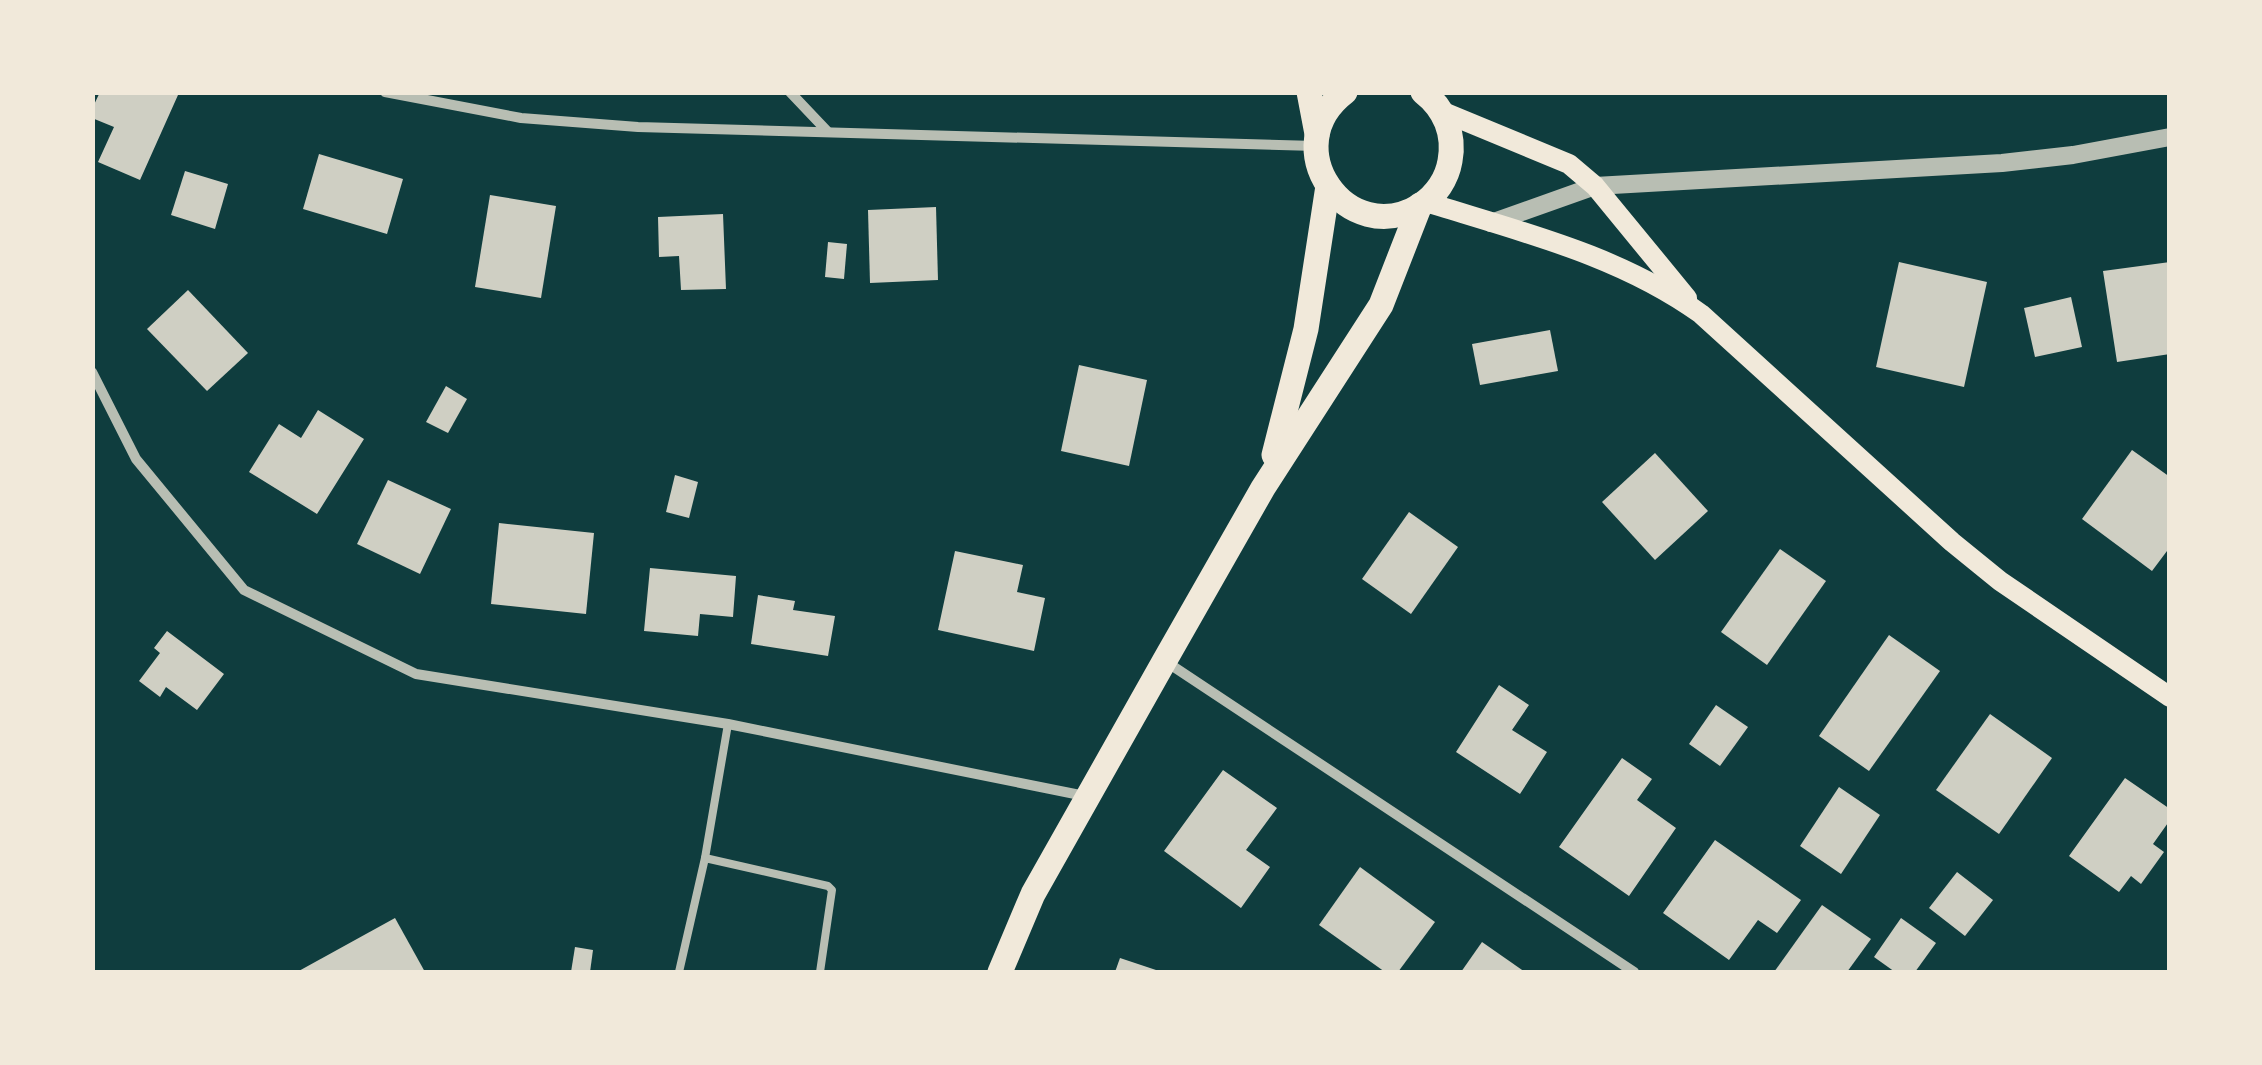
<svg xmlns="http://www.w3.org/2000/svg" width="2262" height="1065" font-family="'DejaVu Sans',sans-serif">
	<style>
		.building { fill: #cfcfc3 }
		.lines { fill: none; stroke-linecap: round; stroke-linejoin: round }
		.service { stroke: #b8beb3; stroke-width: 8 }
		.minor { stroke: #b8beb3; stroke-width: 10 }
		.tertiary { stroke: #b8beb3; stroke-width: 18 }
		.secondary { stroke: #f1e9da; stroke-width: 20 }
		.primary { stroke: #f1e9da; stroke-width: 25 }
	</style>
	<rect width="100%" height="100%" fill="#0f3d3e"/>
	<!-- building -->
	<g class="building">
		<path d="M100 92 178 95 140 180 98 162 114 127 92 118V109Z"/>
		<path d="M319 154 403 179 387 234 303 209Z"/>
		<path d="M185 171 228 184 215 229 171 215Z"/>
		<path d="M490 195 556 206 541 298 475 287Z"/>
		<path d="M936 207 938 280 870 283 868 210Z"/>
		<path d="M723 214 726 289 681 290 679 256 659 257 658 217Z"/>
		<path d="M828 242 847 244 844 279 825 277Z"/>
		<path d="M1899 262 1987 282 1964 387 1876 367Z"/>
		<path d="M2170 262V354L2117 362 2103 271Z"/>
		<path d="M188 290 248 353 207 391 147 329Z"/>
		<path d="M2071 297 2082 347 2035 357 2024 308Z"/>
		<path d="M1550 330 1558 371 1480 385 1472 344Z"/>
		<path d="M1079 365 1147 380 1129 466 1061 451Z"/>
		<path d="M446 386 467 399 448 433 426 422Z"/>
		<path d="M318 410 364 439 317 514 249 472 279 424 301 438Z"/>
		<path d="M2132 450 2170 477V547L2152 571 2082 519Z"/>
		<path d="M1655 453 1708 511 1655 560 1602 502Z"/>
		<path d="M675 475 698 482 689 518 666 512Z"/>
		<path d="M388 480 451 509 420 574 357 544Z"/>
		<path d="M1409 512 1458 547 1411 614 1362 579Z"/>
		<path d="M499 523 594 533 586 614 491 604Z"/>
		<path d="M1780 549 1826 581 1767 665 1721 632Z"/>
		<path d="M955 551 1023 565 1017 592 1045 598 1034 651 938 630Z"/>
		<path d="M650 568 736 576 733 617 700 614 698 636 644 631Z"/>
		<path d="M758 595 795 601 793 610 835 616 828 656 751 644Z"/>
		<path d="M167 631 224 674 197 710 166 687 160 697 139 681 160 653 154 648Z"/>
		<path d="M1889 635 1940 671 1869 771 1819 736Z"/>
		<path d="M1499 685 1529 705 1512 730 1547 752 1520 794 1456 752Z"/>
		<path d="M1716 705 1748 727 1720 766 1689 744Z"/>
		<path d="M1990 714 2052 758 1999 834 1936 790Z"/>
		<path d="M1622 758 1652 779 1637 800 1676 828 1629 896 1559 847Z"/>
		<path d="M1223 770 1277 808 1246 850 1270 867 1241 908 1164 851Z"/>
		<path d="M2125 778 2170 809V820L2153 844 2164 852 2141 884 2131 876 2119 892 2069 856Z"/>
		<path d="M1839 787 1880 815 1841 874 1800 846Z"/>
		<path d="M1715 840 1801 900 1777 933 1758 920 1729 960 1663 913Z"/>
		<path d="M1360 867 1435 922 1398 972H1385L1319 925Z"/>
		<path d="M1957 872 1993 900 1965 936 1929 908Z"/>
		<path d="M1822 905 1871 939 1847 972H1774Z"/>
		<path d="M395 918 425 972H297Z"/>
		<path d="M1901 918 1936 943 1915 972H1895L1874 957Z"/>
		<path d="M1482 942 1525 972H1461Z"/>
		<path d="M575 947 593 950 590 972H571Z"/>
		<path d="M1120 958 1162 972H1115Z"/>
	</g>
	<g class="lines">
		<!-- service -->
		<g class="service">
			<path d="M705 858 728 724"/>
			<path d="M679 972 705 858 828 886 832 890 820 972"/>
		</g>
		<!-- minor -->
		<g class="minor">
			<path d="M385 92 521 118 638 127 1316 146"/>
			<path d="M790 92 827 131"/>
			<path d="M92 372 136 459 244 590 416 674 728 724 1085 796"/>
			<path d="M1165 661 1634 972"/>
		</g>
		<!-- tertiary -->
		<path class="tertiary" d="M1491 223 1595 186 2002 163 2073 155 2170 137"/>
		<!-- secondary -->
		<g class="secondary">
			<path d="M1441 111 1569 164 1595 186 1687 298"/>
			<path d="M1426 202C1521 232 1619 255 1701 314L1952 542 2000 581 2170 697"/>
		</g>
		<!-- primary -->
		<g class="primary">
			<path d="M1309 92 1317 134"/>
			<path d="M1345 92C1274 146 1347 251 1421 205 1436 195 1447 179 1450 161 1455 134 1445 109 1423 92"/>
			<path d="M1274 455 1306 329 1328 186"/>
			<path d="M1000 972 1033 894 1165 660 1263 488 1381 305 1420 205"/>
		</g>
	</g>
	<!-- border -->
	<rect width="2262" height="1065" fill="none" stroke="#f1e9da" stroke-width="190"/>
</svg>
